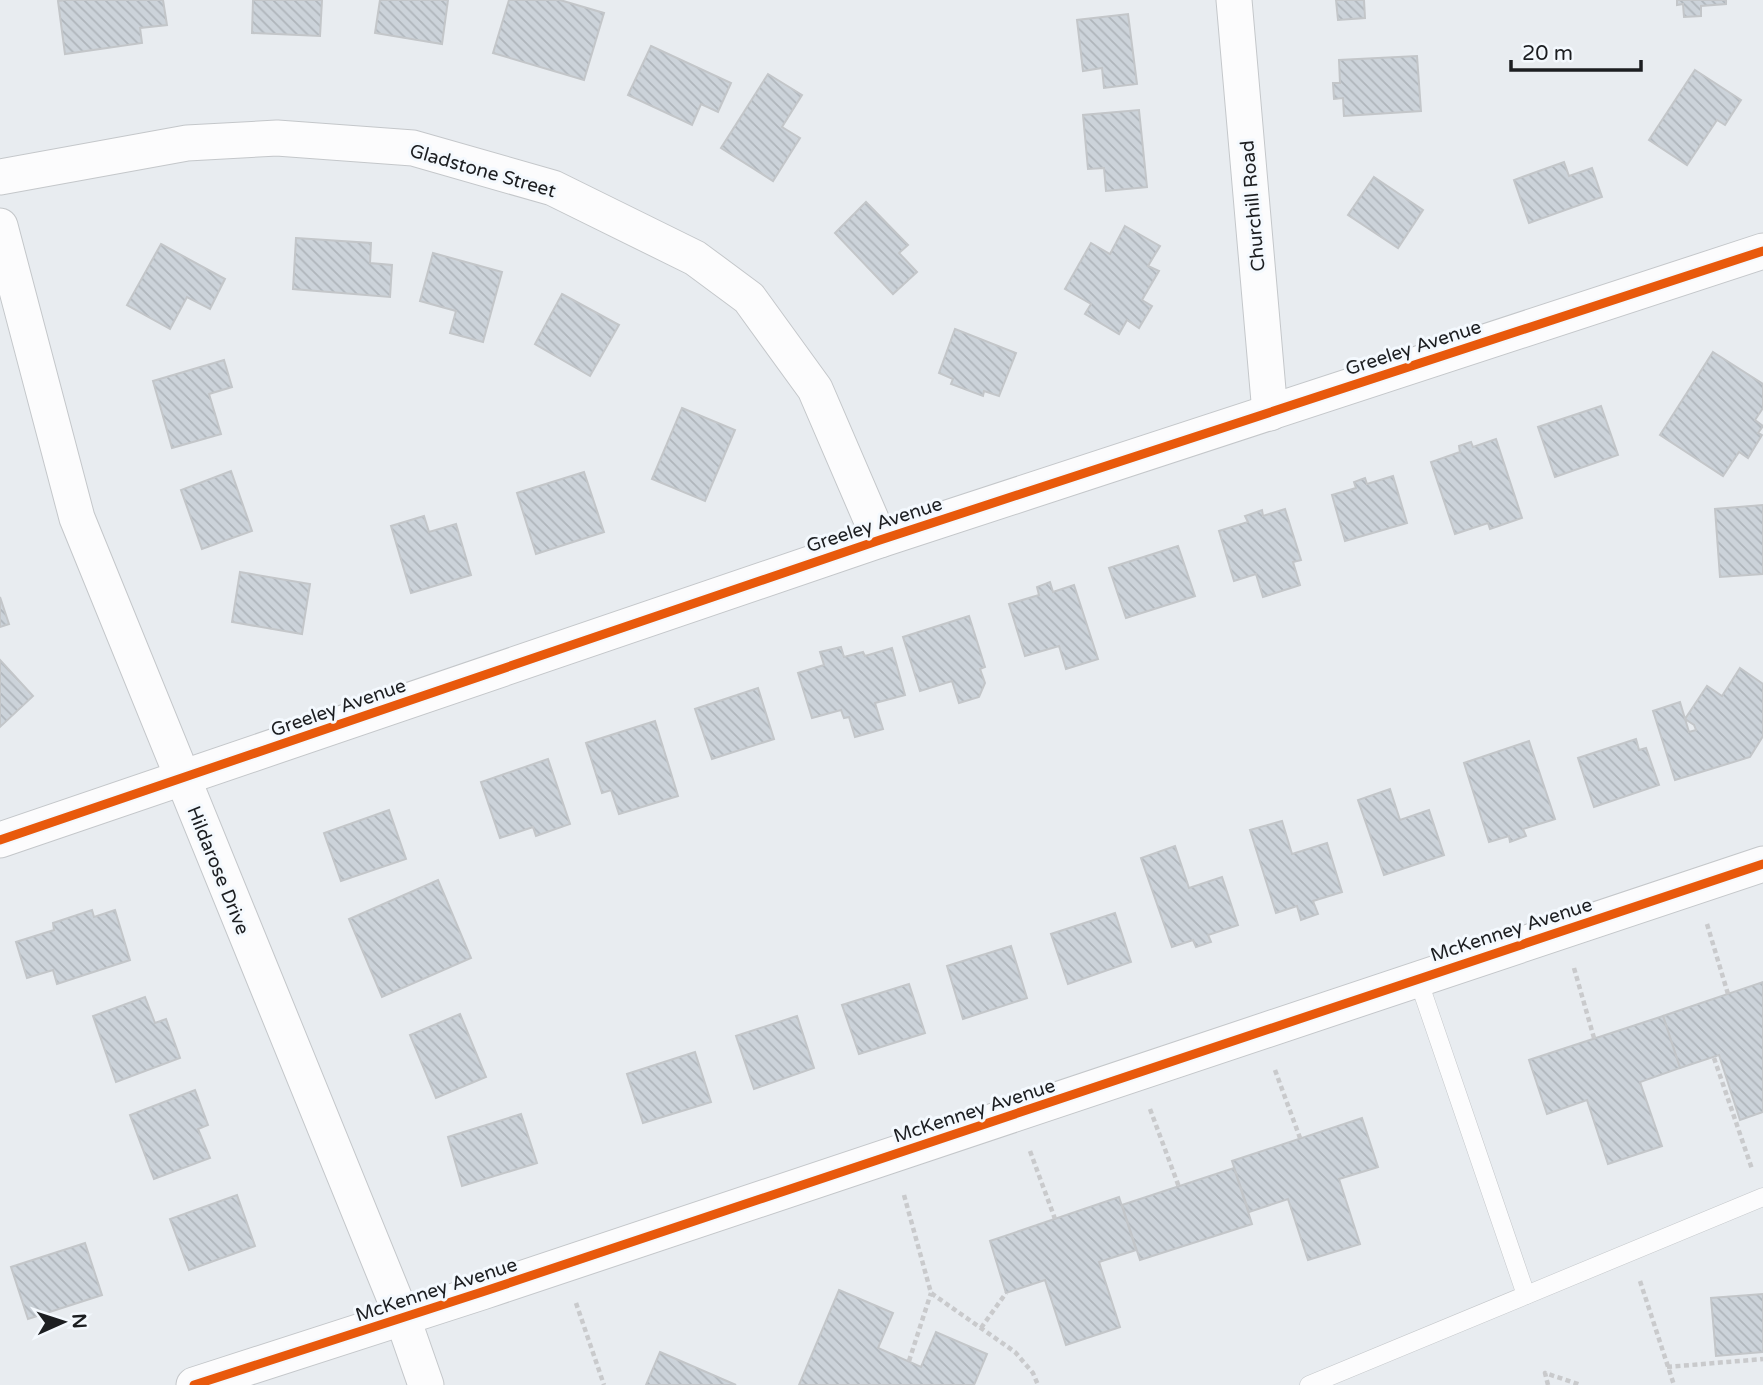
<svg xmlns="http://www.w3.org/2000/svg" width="1763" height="1385" font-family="'Varela Round',sans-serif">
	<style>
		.building { fill: url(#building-back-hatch); stroke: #c3c6c9; stroke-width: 2 }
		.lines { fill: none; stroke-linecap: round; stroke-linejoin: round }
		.service-casing { stroke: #c4c7ca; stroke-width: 19 }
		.minor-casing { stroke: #c4c7ca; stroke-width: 37 }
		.path { stroke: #c9cacc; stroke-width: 4.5; stroke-dasharray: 5 3.5; stroke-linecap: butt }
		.service { stroke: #fcfcfd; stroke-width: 18 }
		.minor { stroke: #fcfcfd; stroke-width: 35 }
		.cycleway-casing { stroke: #f4f9fe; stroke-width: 13 }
		.cycleway { stroke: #e8590c; stroke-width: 9 }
		.labels { text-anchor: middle; stroke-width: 6; stroke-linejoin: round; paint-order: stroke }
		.street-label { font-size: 19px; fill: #1c1e21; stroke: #f4f9fe }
	</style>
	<defs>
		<pattern id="building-back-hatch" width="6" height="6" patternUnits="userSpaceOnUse" patternTransform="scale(1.75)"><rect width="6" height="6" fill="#ccd3da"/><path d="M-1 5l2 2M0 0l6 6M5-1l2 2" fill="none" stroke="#afb5bb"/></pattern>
	</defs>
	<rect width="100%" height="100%" fill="#e8ecf0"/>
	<!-- building -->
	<g class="building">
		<path d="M65 0H163L167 25 140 28 142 43 65 54 58 1Z"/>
		<path d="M253 0H322L320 36 252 33Z"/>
		<path d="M380 0H448L442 44 375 33Z"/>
		<path d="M509 0H560L604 13 584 80 493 53Z"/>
		<path d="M1336 0H1364L1365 18 1338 20Z"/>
		<path d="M1677 0H1726V4L1701 6V16L1684 17 1683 4 1677 5Z"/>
		<path d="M1128 14 1137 84 1104 88 1102 68 1083 71 1077 20Z"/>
		<path d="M651 46 731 83 718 112 701 104 692 125 628 95Z"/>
		<path d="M1417 56 1421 111 1344 116 1343 98 1334 99 1333 83H1340L1339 60Z"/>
		<path d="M1695 70 1741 100 1725 125 1717 120 1687 165 1649 140Z"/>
		<path d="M768 74 802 95 782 127 800 138 773 181 721 148Z"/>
		<path d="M1139 110 1147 187 1106 191 1104 168 1088 169 1083 115Z"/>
		<path d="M1564 162 1569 176 1592 168 1602 197 1529 223 1514 180Z"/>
		<path d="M1374 177 1423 210 1398 248 1348 215Z"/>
		<path d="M866 202 908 245 899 253 917 272 893 294 835 233Z"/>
		<path d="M1125 226 1160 246 1148 266 1159 271 1142 300 1152 306 1139 328 1127 320 1119 334 1085 314 1091 304 1065 289 1091 243 1110 254Z"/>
		<path d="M296 238 371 243 370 263 392 265 390 297 293 289Z"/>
		<path d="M161 244 225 279 210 309 187 297 170 329 127 305Z"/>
		<path d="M433 253 502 272 483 342 450 333 456 311 420 301Z"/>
		<path d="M562 294 619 325 590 376 535 344Z"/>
		<path d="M955 329 1016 353 999 396 984 391 983 396 951 384 953 379 939 373Z"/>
		<path d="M1713 352 1763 384V408L1755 420 1763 426 1758 433 1762 435 1748 458 1739 452 1723 476 1660 435Z"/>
		<path d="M224 360 232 387 209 394 221 434 172 448 153 381Z"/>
		<path d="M1601 406 1618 455 1555 477 1538 427Z"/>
		<path d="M682 408 735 430 705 501 652 479Z"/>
		<path d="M1496 439 1522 518 1490 529 1488 523 1455 534 1431 462 1460 452 1459 446 1471 442 1473 447Z"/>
		<path d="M231 471 252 531 202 549 181 490Z"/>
		<path d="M584 472 604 532 536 554 517 493Z"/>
		<path d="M1393 476 1407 523 1345 541 1332 495 1356 488 1354 482 1365 478 1367 484Z"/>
		<path d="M1763 505V574L1720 577 1715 509Z"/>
		<path d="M1285 509 1301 560 1293 562 1300 585 1263 597 1256 574 1234 581 1219 531 1248 522 1245 516 1262 510 1263 516Z"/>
		<path d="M424 516 429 532 456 524 471 575 411 593 391 526Z"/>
		<path d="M1178 546 1195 596 1126 618 1109 568Z"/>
		<path d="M240 572 310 584 302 634 232 622Z"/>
		<path d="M1050 582 1053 592 1074 585 1098 659 1066 669 1059 646 1025 656 1009 604 1039 595 1037 587Z"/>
		<path d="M0 597 9 624 0 627Z"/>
		<path d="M969 616 985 667 980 669 985 683 979 697 959 703 952 681 920 691 903 637Z"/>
		<path d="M841 647 844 657 863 652 865 656 892 648 905 695 875 703 883 729 855 737 849 717 844 718 841 710 812 718 798 673 824 665 820 652Z"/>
		<path d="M0 660 33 696 0 727Z"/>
		<path d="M1740 668 1763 684V736L1750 757 1675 780 1653 711 1680 702 1689 732 1696 730 1694 725 1685 719 1707 686 1722 696Z"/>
		<path d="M758 688 774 739 712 759 695 709Z"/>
		<path d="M655 721 678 796 619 814 611 790 602 793 586 743Z"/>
		<path d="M1636 739 1639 750 1646 748 1659 785 1594 807 1578 758Z"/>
		<path d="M1529 741 1555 819 1523 829 1526 836 1510 842 1509 836 1489 842 1464 763Z"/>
		<path d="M548 759 570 824 536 836 533 827 500 838 481 782Z"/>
		<path d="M1390 789 1400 820 1429 810 1444 855 1384 875 1358 800Z"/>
		<path d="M389 810 406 859 341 881 324 833Z"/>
		<path d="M1282 821 1292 854 1327 843 1342 892 1313 901 1318 914 1301 920 1297 906 1276 913 1250 830Z"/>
		<path d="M1175 846 1189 888 1222 877 1238 925 1208 935 1211 942 1196 947 1193 940 1172 947 1141 858Z"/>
		<path d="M438 880 471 958 382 997 349 919Z"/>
		<path d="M92 910 94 917 115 910 130 960 57 984 53 970 27 978 16 942 54 930 53 923Z"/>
		<path d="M1115 913 1131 962 1068 984 1051 934Z"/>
		<path d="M1011 946 1027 998 963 1019 947 966Z"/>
		<path d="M1763 982V1112L1740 1120 1719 1055 1680 1068 1663 1016Z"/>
		<path d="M909 984 925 1033 859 1054 842 1005Z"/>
		<path d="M145 997 155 1023 166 1019 180 1058 116 1082 93 1016Z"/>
		<path d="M460 1014 486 1077 436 1098 410 1035Z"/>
		<path d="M797 1016 814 1068 754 1089 736 1036Z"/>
		<path d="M1663 1016 1680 1068 1640 1082 1662 1146 1608 1164 1587 1100 1547 1114 1529 1060Z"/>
		<path d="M695 1052 711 1102 643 1123 627 1074Z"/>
		<path d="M195 1090 208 1125 198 1129 210 1158 154 1179 130 1115Z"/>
		<path d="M521 1114 537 1163 462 1186 448 1137Z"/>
		<path d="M1362 1118 1378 1167 1339 1179 1360 1244 1308 1260 1288 1199 1249 1212 1232 1161Z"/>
		<path d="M1234 1168 1252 1224 1140 1260 1122 1205Z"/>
		<path d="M237 1195 255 1246 189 1270 170 1219Z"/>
		<path d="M1119 1197 1136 1250 1099 1262 1120 1327 1066 1345 1045 1280 1006 1293 990 1241Z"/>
		<path d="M85 1243 102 1295 28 1319 11 1267Z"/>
		<path d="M839 1290 893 1313 878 1348 921 1367 936 1332 987 1354 974 1385H799Z"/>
		<path d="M1763 1294V1352L1716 1356 1711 1298Z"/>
		<path d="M660 1352 736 1385H646Z"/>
	</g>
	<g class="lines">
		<defs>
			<g id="service">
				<path d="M1418 979 1526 1295"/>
				<path d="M1309 1385 1763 1197"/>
			</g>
			<g id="minor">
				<path d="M1234 0 1270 413"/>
				<path d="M0 177 187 143 277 138 413 148 553 188 695 258 749 298 815 389 880 540"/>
				<path d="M0 226 77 518 403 1319 426 1385"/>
				<path d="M0 840 880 540 1763 251"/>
				<path d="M194 1385 482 1292 1763 864"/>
			</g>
		</defs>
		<!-- service casing -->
		<use href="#service" class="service-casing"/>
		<!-- minor casing -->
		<use href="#minor" class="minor-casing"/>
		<!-- path -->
		<g class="path">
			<path d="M1707 924 1728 994"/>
			<path d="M1574 968 1594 1038"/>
			<path d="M1714 1058 1752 1169"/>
			<path d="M1275 1070 1300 1138"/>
			<path d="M1150 1109 1179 1187"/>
			<path d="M1030 1151 1055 1219"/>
			<path d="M904 1195 931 1293 1015 1352 1033 1373 1038 1385"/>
			<path d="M1640 1281 1674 1385"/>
			<path d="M576 1303 604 1385"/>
			<path d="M981 1328 1006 1293"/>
			<path d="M909 1361 931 1293"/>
			<path d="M1667 1367 1763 1359"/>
			<path d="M1548 1385 1545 1373 1581 1385"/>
		</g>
		<!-- service -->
		<use href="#service" class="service"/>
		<!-- minor -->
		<use href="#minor" class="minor"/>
		<defs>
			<g id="cycleway">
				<path d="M0 840 880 540 1763 251"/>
				<path d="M194 1385 482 1292 1763 864"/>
			</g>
		</defs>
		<!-- cycleway casing -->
		<use href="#cycleway" class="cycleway-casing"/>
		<!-- cycleway -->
		<use href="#cycleway" class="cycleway"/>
	</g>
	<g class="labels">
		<!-- street labels -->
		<g class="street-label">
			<text transform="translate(483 170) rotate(16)" y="7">Gladstone Street</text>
			<text transform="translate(1252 206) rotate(-95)" y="7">Churchill Road</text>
			<text transform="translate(1413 347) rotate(-18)" y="7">Greeley Avenue</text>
			<text transform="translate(874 524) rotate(-18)" y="7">Greeley Avenue</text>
			<text transform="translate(338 707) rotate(-19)" y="7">Greeley Avenue</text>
			<text transform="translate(219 870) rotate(68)" y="7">Hildarose Drive</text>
			<text transform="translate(1511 929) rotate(-18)" y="7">McKenney Avenue</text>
			<text transform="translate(974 1110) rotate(-18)" y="7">McKenney Avenue</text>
			<text transform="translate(436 1289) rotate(-18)" y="7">McKenney Avenue</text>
		</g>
	</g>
	<!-- north arrow -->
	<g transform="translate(63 1322) rotate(87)" stroke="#f4f9fe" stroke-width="5" paint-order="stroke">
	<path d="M0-5L12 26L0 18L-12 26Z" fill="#1c1e21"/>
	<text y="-10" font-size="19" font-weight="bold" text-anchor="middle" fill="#1c1e21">N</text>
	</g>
	<!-- scale -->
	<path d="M1511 60v10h130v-10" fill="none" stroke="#1c1e21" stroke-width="3.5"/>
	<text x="1522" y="60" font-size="21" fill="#1c1e21" stroke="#f4f9fe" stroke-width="5" paint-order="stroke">20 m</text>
</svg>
